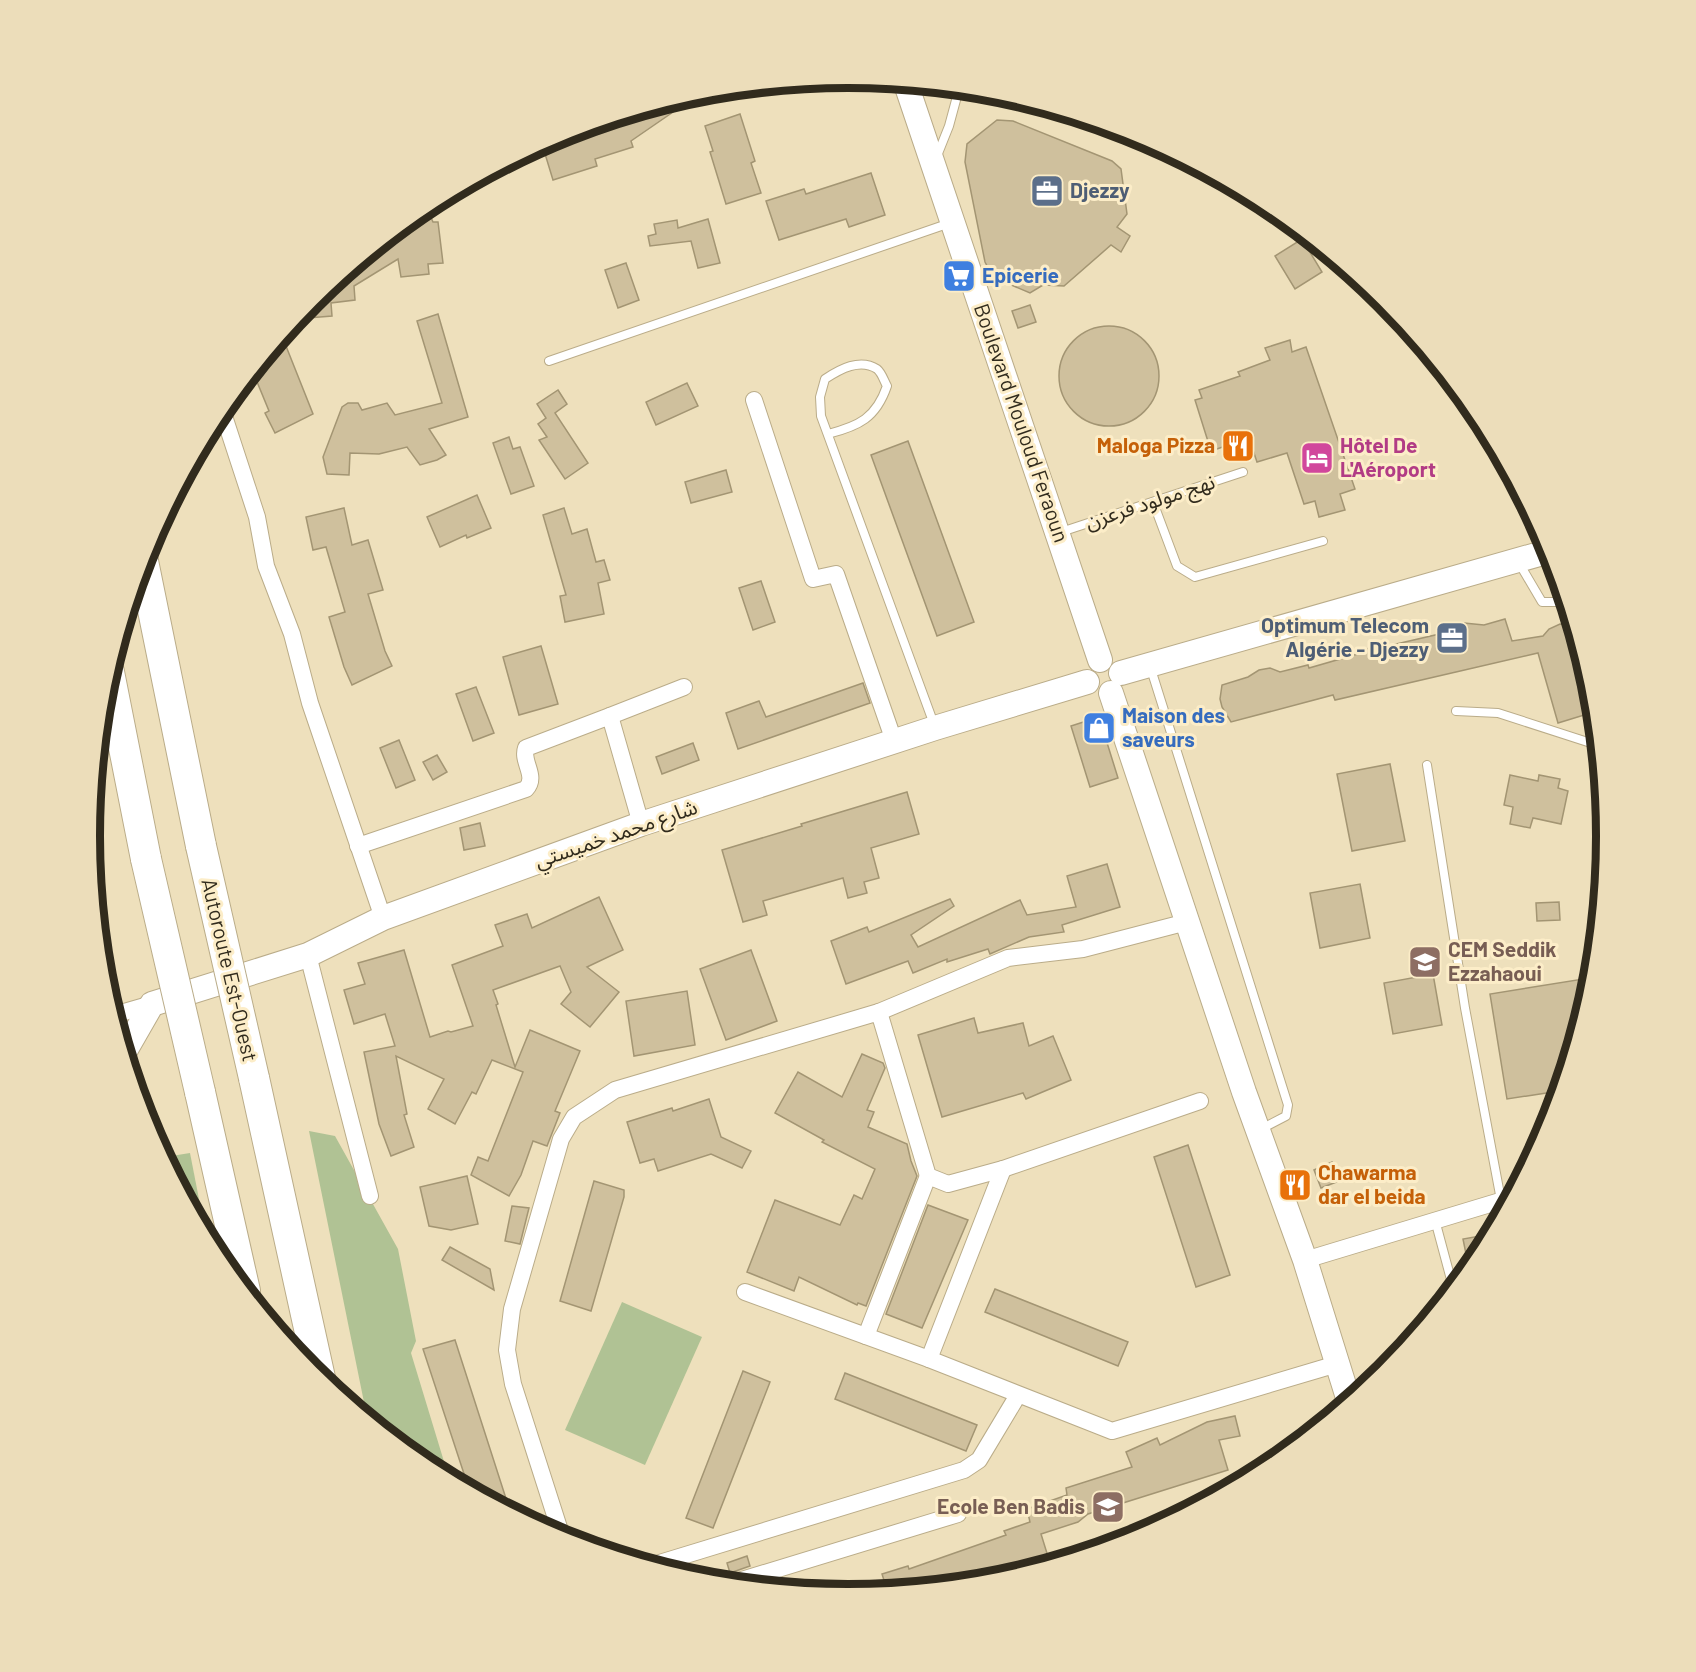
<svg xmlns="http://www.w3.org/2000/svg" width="1696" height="1672" font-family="Barlow,'Noto Sans Arabic',sans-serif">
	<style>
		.green { fill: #b0c294 }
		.building { fill: #cfc09d; stroke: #a39573; stroke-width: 1.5 }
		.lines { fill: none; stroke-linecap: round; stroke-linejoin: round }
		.lane-casing { stroke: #baac89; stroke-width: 10 }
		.street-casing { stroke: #baac89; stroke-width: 18 }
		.secondary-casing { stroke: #baac89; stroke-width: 26 }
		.highway-casing { stroke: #baac89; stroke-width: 32 }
		.lane { stroke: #fff; stroke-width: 8 }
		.street { stroke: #fff; stroke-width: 16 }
		.secondary { stroke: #fff; stroke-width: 24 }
		.highway { stroke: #fff; stroke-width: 30 }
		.highway-bridge-casing { stroke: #baac89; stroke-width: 32; stroke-linecap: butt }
		.highway-bridge { stroke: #fff; stroke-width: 30 }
		.labels { text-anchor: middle; stroke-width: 6; stroke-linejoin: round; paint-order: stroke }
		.service-label { font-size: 21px; font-weight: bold; fill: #4e5e75; stroke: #fcedc8; text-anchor: start }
		.shop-label { font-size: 21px; font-weight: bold; fill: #366cbe; stroke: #fcedc8; text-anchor: start }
		.street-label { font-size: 21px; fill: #312b1d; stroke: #fcedc8 }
		.food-label { font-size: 21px; font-weight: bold; fill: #c56008; stroke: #fcedc8; text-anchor: end }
		.hotel-label { font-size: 21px; font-weight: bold; fill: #b23c85; stroke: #fcedc8; text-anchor: start }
		.education-label { font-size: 21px; font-weight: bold; fill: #785e54; stroke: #fcedc8; text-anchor: start }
		.rim { fill: none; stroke: #312b1d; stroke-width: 8 }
	</style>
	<rect width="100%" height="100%" fill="#eee0bc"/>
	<!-- green -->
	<g class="green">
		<path d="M309 1131 335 1136 398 1249 416 1341 411 1353 449 1478 427 1466 367 1417Z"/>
		<path d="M190 1153 206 1235 165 1157Z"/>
		<path d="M622 1302 702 1337 645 1465 565 1430Z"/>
	</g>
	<!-- building -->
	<g class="building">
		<path d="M691 95 692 99 631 141 633 147 595 159 597 166 553 180 542 144 558 136Z"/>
		<path d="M740 114 755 161 751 163 761 193 726 204 710 152 713 151 705 126Z"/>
		<path d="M997 120 1013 121 1112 161 1121 169 1127 214 1117 227 1130 236 1121 252 1111 245 1064 286 1043 285 1030 293 993 277 985 262 965 162 967 144Z"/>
		<path d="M871 173 885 215 849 227 846 219 779 240 766 201 804 189 806 194Z"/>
		<path d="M426 206 433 222H438L443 263 428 264 429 274 401 277 398 259 354 286 355 300 331 303 332 316 308 318 307 306 312 300Z"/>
		<path d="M708 219 720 263 698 268 691 241 650 246 648 236 656 234 654 224 677 220 678 228Z"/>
		<path d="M1302 239 1322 272 1295 289 1275 256Z"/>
		<path d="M626 263 639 300 618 308 605 270Z"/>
		<path d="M1030 305 1036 322 1018 328 1012 311Z"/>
		<path d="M438 314 468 417 429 429 446 455 437 460 420 465 407 447 379 454 350 453 349 475 327 474 323 457 342 407 348 403H358L362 410 387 403 395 415 442 403 417 321Z"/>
		<circle cx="1109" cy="376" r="50"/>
		<path d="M282 336 313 414 275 433 265 413 269 411 253 372Z"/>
		<path d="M1290 340 1292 352 1306 347 1355 489 1340 494 1345 510 1319 517 1315 501 1304 504 1287 453 1257 462 1249 438 1211 451 1195 400 1202 398 1199 390 1240 376 1238 372 1270 360 1265 348Z"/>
		<path d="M687 383 698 406 656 425 646 402Z"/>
		<path d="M558 390 567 404 555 413 588 463 565 479 539 440 547 437 538 424 546 418 537 404Z"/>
		<path d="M509 437 513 449 520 447 534 486 511 494 493 443Z"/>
		<path d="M908 441 974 622 937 636 871 455Z"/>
		<path d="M726 470 732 492 691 503 685 482Z"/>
		<path d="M477 495 491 528 467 538 466 535 440 547 427 517Z"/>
		<path d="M344 508 352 545 368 540 383 590 368 594 385 651 392 666 352 685 344 667 329 617 345 612 326 547 313 550 306 517Z"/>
		<path d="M564 508 572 534 587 529 596 562 604 560 610 580 598 583 604 614 565 622 560 596 566 595 543 515Z"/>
		<path d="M761 581 775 622 753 630 739 588Z"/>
		<path d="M1505 619 1512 641 1543 636 1549 629 1560 624 1572 625 1592 688 1594 712 1558 723 1538 653 1335 700 1333 695 1231 722 1222 707 1220 699 1222 685 1248 677 1259 670 1270 668 1280 672 1308 665 1309 668 1361 653 1376 643 1392 645 1448 632 1452 628 1464 623 1484 625Z"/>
		<path d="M541 646 558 704 519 715 503 657Z"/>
		<path d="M863 683 870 703 738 749 726 713 759 701 766 717Z"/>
		<path d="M476 687 494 733 473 741 456 694Z"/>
		<path d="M1099 717 1118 778 1090 787 1071 726Z"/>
		<path d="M399 740 415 780 396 788 380 748Z"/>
		<path d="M693 743 699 760 662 774 656 757Z"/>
		<path d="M437 755 447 772 433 780 423 762Z"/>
		<path d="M1390 764 1405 841 1352 851 1337 774Z"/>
		<path d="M1510 775 1538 781 1539 775 1560 779 1558 788 1568 791 1561 824 1533 818 1530 828 1510 824 1513 807 1504 805Z"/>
		<path d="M907 792 919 834 871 848 879 878 864 882 867 893 848 898 843 878 763 901 767 915 743 922 722 850 802 826 801 824Z"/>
		<path d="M480 823 485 846 464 850 460 828Z"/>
		<path d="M1107 864 1120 907 1062 925 1064 932 1029 937 990 954 988 949 947 962V959L913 973 908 961 846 984 831 941 867 927 869 932 950 899 954 906 911 935 918 947 1020 900 1027 915 1076 907 1067 876Z"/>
		<path d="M1360 884 1370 938 1320 948 1310 893Z"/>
		<path d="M599 897 623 950 587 967 619 992 590 1027 561 1004 571 992 560 966 493 990 498 1004 496 1005 515 1067 530 1030 580 1051 555 1111 560 1113 547 1146 533 1141 521 1175 509 1196 471 1175 478 1157 488 1161 523 1072 492 1060 476 1094 472 1092 455 1124 428 1109 444 1079 396 1056 407 1114 404 1115 414 1147 391 1156 379 1124 364 1052 395 1046 385 1014 354 1024 344 990 365 984 358 963 404 950 430 1037 448 1031 451 1032 473 1026 452 965 503 946 495 925 527 914 532 928Z"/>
		<path d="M1559 902 1560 920 1537 921 1536 903Z"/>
		<path d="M751 950 777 1021 726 1040 700 969Z"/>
		<path d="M1433 974 1442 1025 1393 1034 1384 983Z"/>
		<path d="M1583 979 1586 1001 1559 1091 1507 1099 1490 994Z"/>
		<path d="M687 991 695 1045 634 1056 626 1001Z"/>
		<path d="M974 1018 978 1033 1023 1023 1029 1046 1053 1036 1071 1080 1026 1099 1023 1093 942 1117 918 1035Z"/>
		<path d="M862 1054 883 1063 885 1068 867 1110 874 1112 868 1127 907 1144 911 1161 917 1176 866 1306 858 1303 857 1305 799 1277 794 1291 747 1272 775 1200 840 1225 854 1195 862 1199 875 1169 822 1142 824 1140 775 1113 798 1072 842 1097Z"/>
		<path d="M709 1099 721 1137 751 1151 742 1168 711 1154 658 1171 654 1159 640 1163 627 1122 672 1108 673 1111Z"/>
		<path d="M1188 1145 1230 1275 1196 1287 1154 1157Z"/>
		<path d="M1332 1162 1339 1181 1321 1188 1314 1170Z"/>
		<path d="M467 1176 478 1224 451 1230 429 1226 420 1187Z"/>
		<path d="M594 1181 624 1190V1197L591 1311 560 1301Z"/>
		<path d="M928 1205 968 1220 922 1328 886 1314Z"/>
		<path d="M512 1206 529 1208 520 1244 505 1241Z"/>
		<path d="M1491 1234 1478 1257 1469 1269 1463 1239Z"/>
		<path d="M450 1247 490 1269 494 1290 442 1260Z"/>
		<path d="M995 1289 1128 1342 1118 1366 985 1312Z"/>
		<path d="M455 1340 510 1511 469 1489 423 1349Z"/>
		<path d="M743 1371 770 1382 713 1528 686 1518Z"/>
		<path d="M845 1373 977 1425 966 1451 835 1399Z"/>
		<path d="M1235 1416 1240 1436 1219 1440 1228 1470 1088 1514 1078 1522 1041 1534 1050 1563 996 1580 887 1590 882 1574 908 1566 909 1569 1006 1535 1004 1531 1030 1522 1027 1509 1067 1495 1066 1488 1132 1467 1126 1452 1157 1438 1160 1445 1207 1422Z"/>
		<path d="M747 1556 750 1566 730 1573 727 1563Z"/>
	</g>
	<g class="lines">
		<defs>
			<g id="lane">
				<path d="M937 156 949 126 959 89"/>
				<path d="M549 361 950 223"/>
				<path d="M828 434C859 426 876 418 887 386 884 381 882 373 877 369 860 358 840 369 825 379L820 397 821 416 935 727"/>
				<path d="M1153 502 1177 566 1195 577 1323 541"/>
				<path d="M1058 533 1243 472"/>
				<path d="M1519 563 1542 602H1565"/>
				<path d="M1150 666 1288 1105 1286 1116 1261 1129"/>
				<path d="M1456 711 1498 713 1597 745"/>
				<path d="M1427 765 1465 1008 1501 1200"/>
				<path d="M97 906 110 1001"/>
				<path d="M1435 1220 1453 1287"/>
			</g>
			<g id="street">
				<path d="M754 400 813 579 836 574 894 741"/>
				<path d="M222 410 257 517 266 566 292 634 310 703 383 918"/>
				<path d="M610 716 684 687"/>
				<path d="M358 846 526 789C538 776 521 762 526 748L610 716 641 824"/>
				<path d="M308 955 370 1196"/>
				<path d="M879 1012 1008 958 1083 949 1187 922"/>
				<path d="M114 1015 152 1004"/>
				<path d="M1305 1260 1510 1198"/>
				<path d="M745 1292 929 1359 1112 1431 1337 1364"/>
				<path d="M866 1336 928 1176"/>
				<path d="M929 1359 1003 1169"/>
				<path d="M562 1537 513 1384 507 1350 512 1309 561 1139 574 1117 615 1090 879 1012 928 1176 948 1184 1003 1169 1200 1101"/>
				<path d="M653 1565 964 1470 979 1460 1018 1395"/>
				<path d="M732 1583 958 1514"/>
			</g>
			<g id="secondary">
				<path d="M906 84 1100 660"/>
				<path d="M1121 673 1550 551"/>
				<path d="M1111 693 1244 1092 1305 1260 1349 1401"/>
				<path d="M125 1051 152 1004 308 955 383 918 641 824 935 728 1087 682"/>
			</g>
			<g id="highway">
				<path d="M143 561 201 846"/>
				<path d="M109 672 146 859"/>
				<path d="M254 1078 320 1378"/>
				<path d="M200 1092 245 1291"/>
			</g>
		</defs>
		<!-- lane casing -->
		<use href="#lane" class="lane-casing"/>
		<!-- street casing -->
		<use href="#street" class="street-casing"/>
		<!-- secondary casing -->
		<use href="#secondary" class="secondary-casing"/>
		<!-- highway casing -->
		<use href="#highway" class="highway-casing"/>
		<!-- lane -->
		<use href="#lane" class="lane"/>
		<!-- street -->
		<use href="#street" class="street"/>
		<!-- secondary -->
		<use href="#secondary" class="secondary"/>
		<!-- highway -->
		<use href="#highway" class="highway"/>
		<defs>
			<g id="highway-bridge">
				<path d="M201 846 254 1078"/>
				<path d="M146 859 200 1092"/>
			</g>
		</defs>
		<!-- highway-bridge casing -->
		<use href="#highway-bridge" class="highway-bridge-casing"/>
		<!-- highway-bridge -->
		<use href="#highway-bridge" class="highway-bridge"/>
	</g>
	<!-- icons -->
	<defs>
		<symbol id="office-square" viewBox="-11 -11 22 22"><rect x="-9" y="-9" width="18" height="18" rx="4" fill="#5c6f8a" stroke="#fcedc8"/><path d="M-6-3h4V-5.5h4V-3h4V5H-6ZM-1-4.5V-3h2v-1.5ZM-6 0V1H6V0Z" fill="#fff"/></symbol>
		<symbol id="supermarket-square" viewBox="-11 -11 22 22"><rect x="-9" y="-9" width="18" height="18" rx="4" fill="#3f7fe0" stroke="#fcedc8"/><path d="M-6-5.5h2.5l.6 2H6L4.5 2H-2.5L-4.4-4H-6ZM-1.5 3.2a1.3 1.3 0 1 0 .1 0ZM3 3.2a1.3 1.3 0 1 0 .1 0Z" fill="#fff"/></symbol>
		<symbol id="restaurant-square" viewBox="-11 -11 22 22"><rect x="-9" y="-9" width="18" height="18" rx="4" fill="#e8710a" stroke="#fcedc8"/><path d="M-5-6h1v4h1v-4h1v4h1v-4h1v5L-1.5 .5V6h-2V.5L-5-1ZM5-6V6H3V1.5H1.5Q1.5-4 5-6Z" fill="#fff"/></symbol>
		<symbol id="hotel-square" viewBox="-11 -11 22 22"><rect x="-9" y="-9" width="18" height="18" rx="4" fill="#d1479c" stroke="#fcedc8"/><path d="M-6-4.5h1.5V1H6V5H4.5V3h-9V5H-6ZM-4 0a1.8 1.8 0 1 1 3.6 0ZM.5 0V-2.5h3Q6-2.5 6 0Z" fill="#fff"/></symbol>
		<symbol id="shop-square" viewBox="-11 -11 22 22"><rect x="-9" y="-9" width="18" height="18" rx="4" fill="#3f7fe0" stroke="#fcedc8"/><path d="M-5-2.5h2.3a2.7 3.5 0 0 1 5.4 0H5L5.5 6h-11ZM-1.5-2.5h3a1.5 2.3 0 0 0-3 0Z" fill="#fff"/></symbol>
		<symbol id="school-square" viewBox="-11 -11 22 22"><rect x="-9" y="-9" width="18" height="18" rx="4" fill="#8d6e63" stroke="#fcedc8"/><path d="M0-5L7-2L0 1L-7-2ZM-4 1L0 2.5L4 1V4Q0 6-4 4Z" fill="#fff"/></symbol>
	</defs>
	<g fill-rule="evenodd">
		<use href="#office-square" x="1028" y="172" width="38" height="38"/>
		<use href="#supermarket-square" x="940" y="257" width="38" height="38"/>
		<use href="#restaurant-square" x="1219" y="427" width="38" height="38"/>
		<use href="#hotel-square" x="1298" y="439" width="38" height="38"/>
		<use href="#office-square" x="1433" y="619" width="38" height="38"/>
		<use href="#shop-square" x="1080" y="709" width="38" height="38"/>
		<use href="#school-square" x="1406" y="943" width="38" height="38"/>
		<use href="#restaurant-square" x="1276" y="1166" width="38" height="38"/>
		<use href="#school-square" x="1089" y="1488" width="38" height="38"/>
	</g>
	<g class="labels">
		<!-- service labels -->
		<g class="service-label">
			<text x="1070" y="198">Djezzy</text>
			<text x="1429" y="633" text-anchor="end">Optimum Telecom<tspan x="1429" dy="24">Algérie - Djezzy</tspan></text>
		</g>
		<!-- shop labels -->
		<g class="shop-label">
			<text x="982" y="283">Epicerie</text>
			<text x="1122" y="723">Maison des<tspan x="1122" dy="24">saveurs</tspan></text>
		</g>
		<!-- street labels -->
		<g class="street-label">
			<text transform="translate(1021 423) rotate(71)" y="7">Boulevard Mouloud Feraoun</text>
			<text transform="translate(1150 502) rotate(-18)" y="7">نهج مولود فرعزن</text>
			<text transform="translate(616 834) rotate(-19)" y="7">شارع محمد خميستي</text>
			<text transform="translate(229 970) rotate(77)" y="7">Autoroute Est-Ouest</text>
		</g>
		<!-- food labels -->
		<g class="food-label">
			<text x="1215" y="453">Maloga Pizza</text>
			<text x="1318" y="1180" text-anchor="start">Chawarma<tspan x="1318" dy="24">dar el beida</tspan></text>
		</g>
		<!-- hotel labels -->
		<g class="hotel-label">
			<text x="1340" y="453">Hôtel De<tspan x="1340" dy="24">L'Aéroport</tspan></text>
		</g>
		<!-- education labels -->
		<g class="education-label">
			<text x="1448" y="957">CEM Seddik<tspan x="1448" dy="24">Ezzahaoui</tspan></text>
			<text x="1085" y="1514" text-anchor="end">Ecole Ben Badis</text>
		</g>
	</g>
	<!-- crop -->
	<path d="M0 0H1696V1672H0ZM100 836a748 748 0 1 1 1496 0a748 748 0 1 1-1496 0Z" fill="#ecddba" fill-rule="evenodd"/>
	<path class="rim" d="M100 836a748 748 0 1 1 1496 0a748 748 0 1 1-1496 0Z"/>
</svg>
